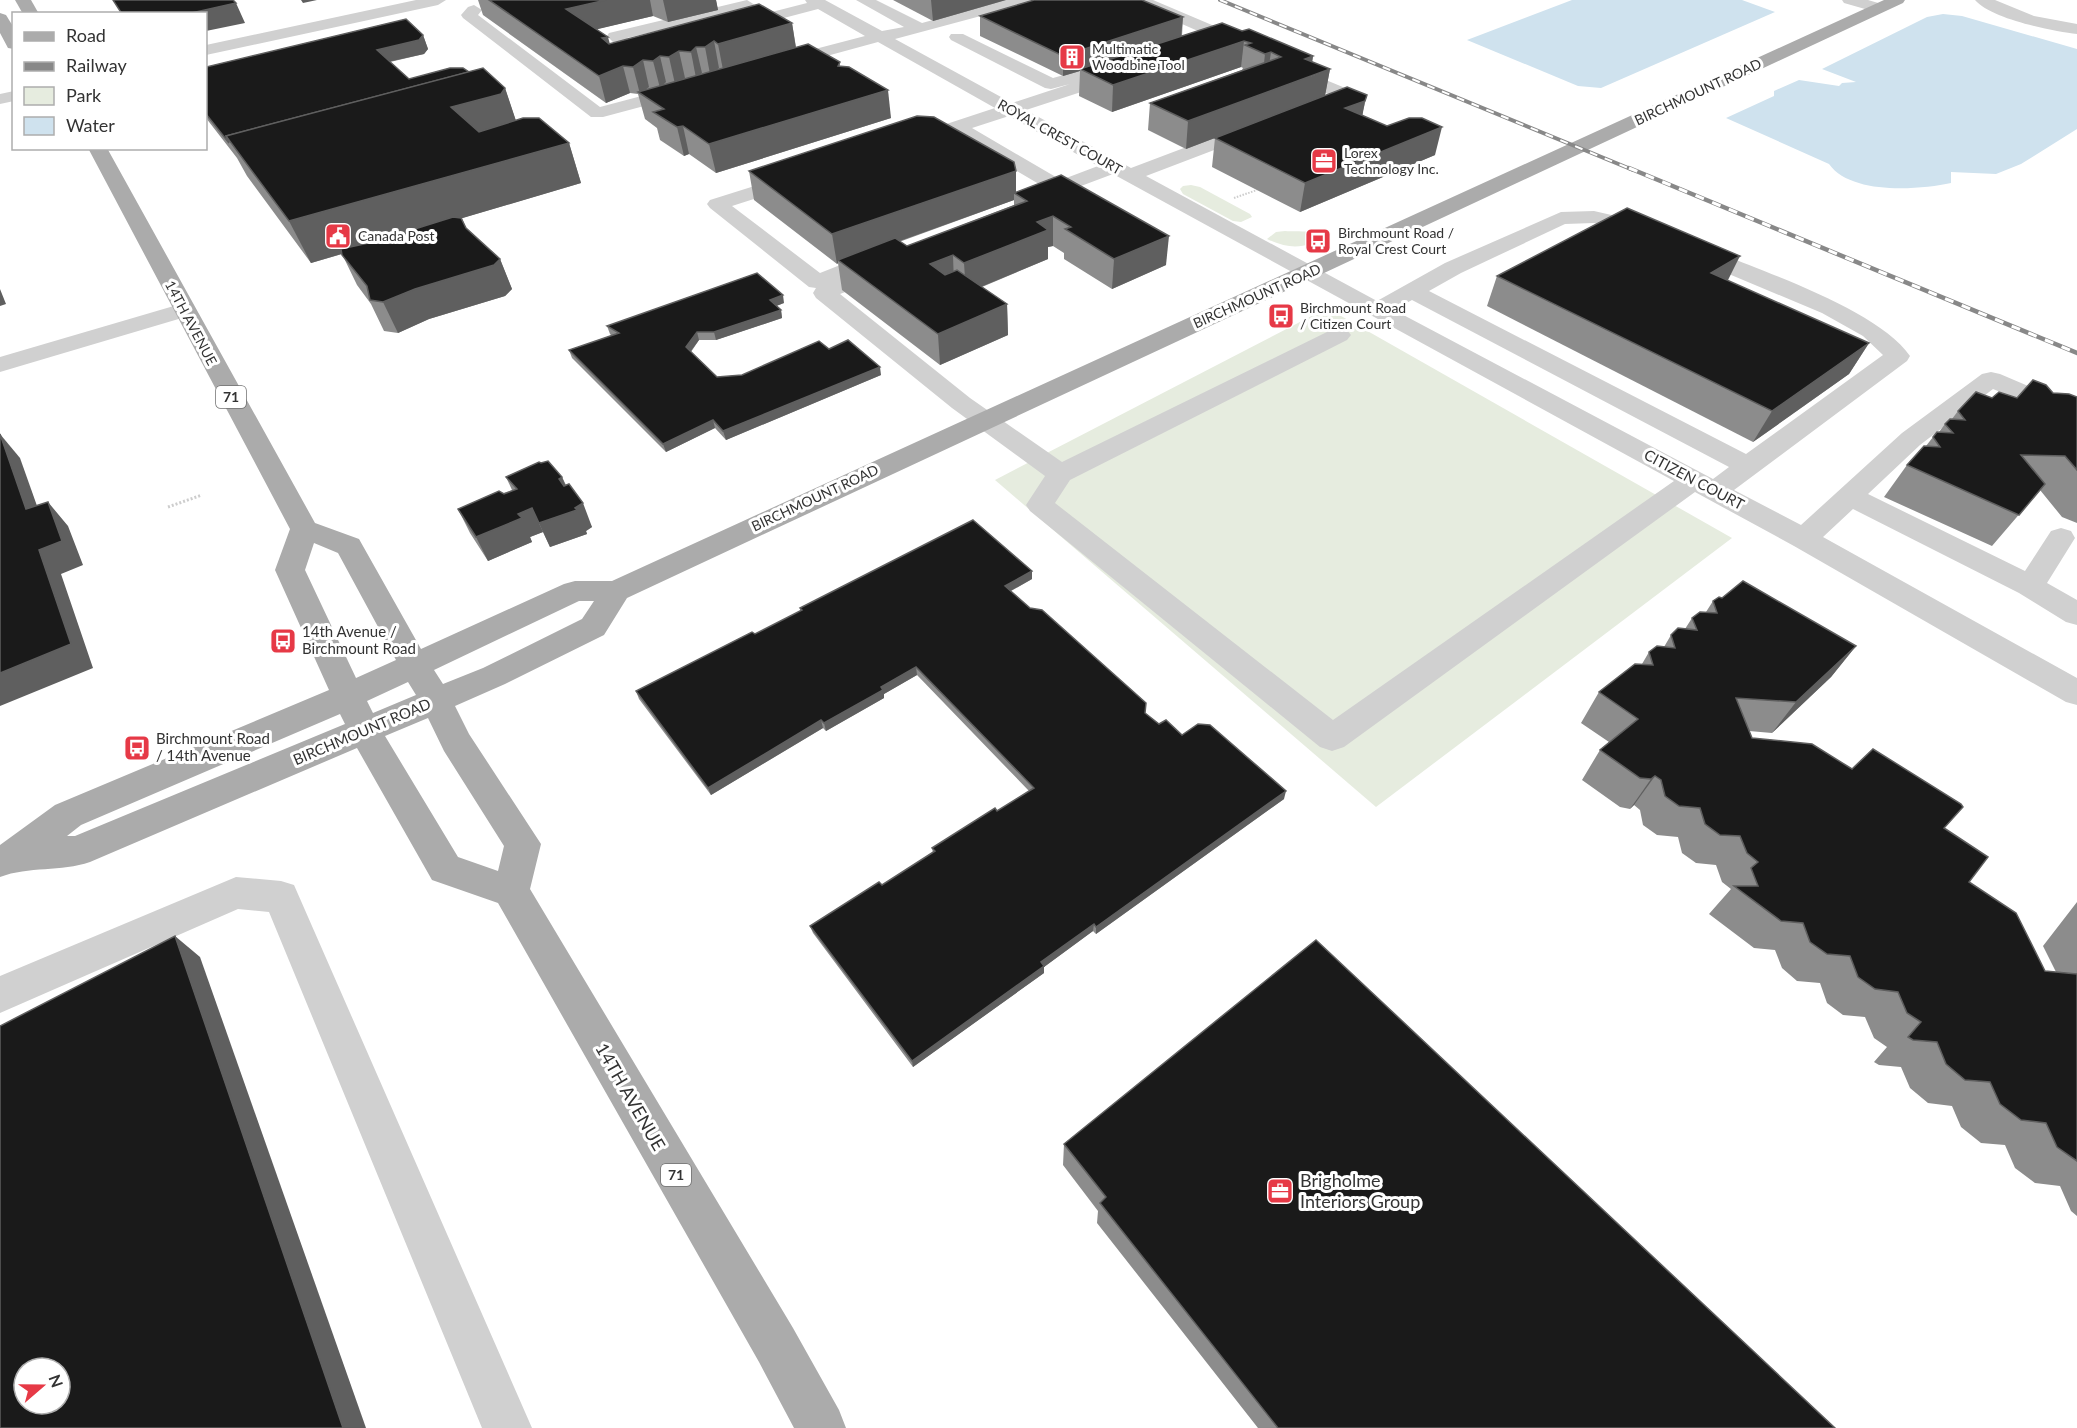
<svg xmlns="http://www.w3.org/2000/svg" width="2077" height="1428" font-family="Lato,sans-serif">
	<style>
		.green { fill: #e6ecdf }
		.water { fill: #cfe2ee }
		.lines { fill: none; stroke-linecap: round; stroke-linejoin: round }
		.path-far1 { stroke: #cdcdcd; stroke-width: 2; stroke-dasharray: 1.5 1.5; stroke-linecap: butt }
		.path { stroke: #cdcdcd; stroke-width: 3; stroke-dasharray: 2 2; stroke-linecap: butt }
		.minor { fill: #d0d0d0; fill-rule: evenodd }
		.major { fill: #ababab; fill-rule: evenodd }
		.rail-far1-casing { stroke: #888; stroke-width: 4 }
		.rail-casing { stroke: #888; stroke-width: 4.5 }
		.rail-far1 { stroke: #fff; stroke-width: 2; stroke-dasharray: 8; stroke-linecap: butt }
		.rail { stroke: #fff; stroke-width: 3; stroke-dasharray: 9; stroke-linecap: butt }
		.wall { fill: #8c8c8c; fill-rule: evenodd }
		.shaded-wall { fill: #5f5f5f }
		.building { fill: #1a1a1a; stroke: #5f5f5f; stroke-width: 1.5; fill-rule: evenodd }
		.labels { text-anchor: middle; stroke-width: 6; stroke-linejoin: round; paint-order: stroke }
		.far-poi-label { font-size: 14px; fill: #333; stroke: #fff; text-anchor: start }
		.far-street-label { font-size: 14px; fill: #333; stroke: #fff }
		.shield { fill: #fff; stroke: #707070; stroke-width: 1.5 }
		.shield-label { font-size: 14px; font-weight: bold; fill: #333 }
		.street-label { font-size: 15px; fill: #333; stroke: #fff }
		.poi-label { font-size: 15px; fill: #333; stroke: #fff; text-anchor: start }
		.near-street-label { font-size: 18px; fill: #333; stroke: #fff }
		.near-poi-label { font-size: 18px; fill: #333; stroke: #fff; text-anchor: start }
	</style>
	<rect width="100%" height="100%" fill="#fff"/>
	<!-- green -->
	<g class="green">
		<path d="M1191 185 1200 187 1250 214 1252 217 1241 222 1233 221 1183 194 1180 189 1183 186Z"/>
		<path d="M1285 231C1298 232 1320 230 1330 235 1305 248 1293 251 1267 239L1276 232Z"/>
		<path d="M1327 308 1732 538 1376 807 995 480Z"/>
	</g>
	<!-- water -->
	<g class="water">
		<path d="M1572 0H1742L1775 12 1601 88 1578 86 1467 40Z"/>
		<path d="M1943 14 1962 16 2077 49V129L2021 164 1996 174 1951 172V183C1918 190 1851 195 1829 164L1726 118 1774 96V91L1799 80 1839 86 1842 83 1856 82 1822 69 1927 17Z"/>
	</g>
	<g class="lines">
		<!-- path-far1 -->
		<path class="path-far1" d="M1234 198 1257 190"/>
		<!-- path -->
		<path class="path" d="M168 507 202 495"/>
		<!-- minor -->
		<g class="minor">
			<path d="M416 0H446L438 5 206 55V45Z"/>
			<path d="M747 0 755 5 753 8 627 38 636 46 659 40 667 45 665 49 633 57 627 56 607 36 609 33Z"/>
			<path d="M805 0H825L882 31 904 27 856 0H876L922 23 1006 0H1031L1029 3 895 39 1012 103 1070 84 1051 89 1045 88 951 40 949 37 951 34H963L1053 78 1078 71 1084 72 1087 76 1085 79 1121 68 1127 69 1130 73 1127 77 1026 110 1131 168 1250 123H1264L1266 127 1264 131 1146 176 1377 301 1445 263 1561 212 1594 211 1642 222 1657 227 1660 232 1657 237 1649 238 1594 223 1565 224 1461 273 1429 291 1746 454 1883 355 1863 336 1822 313 1686 256 1683 251 1686 246 1694 244 1702 246C1757 270 1877 308 1910 356L1907 361 1734 490 1801 525 1902 433 1982 374 1991 372 2000 374 2077 407V424L1993 389 1920 445 1868 494 2025 571 2051 531 2061 528 2071 531 2075 538 2047 583 2077 600V625L2066 622 2019 593 1853 509 1823 537 2077 678V705L2066 702 1794 546 1695 492 1344 747 1332 751 1320 747 1030 511 1026 505 1045 476 952 408 816 298 813 293 816 288 809 287 710 208 707 204 710 200 789 175H803L806 179 803 183 732 206 820 273 873 252 881 250 889 252 892 257 889 262 855 275 861 276 864 281 861 286 840 294 970 398 1062 462 1331 330 1339 328 1347 330 1351 335 1347 340 1070 480 1055 503 1333 720 1674 481 1113 174 1033 204 1026 202 1023 198 1026 194 1044 187 954 134 911 148 904 146 901 142 904 138 995 108 878 42 779 69 773 68 770 64 773 60 865 36 818 9 735 31 727 26 729 23 807 3ZM1009 116 1098 166 1061 180 972 128ZM1412 300 1729 467 1713 479 1394 310Z"/>
			<path d="M1132 0H1153L1219 28 1221 31 1219 34 1184 47H1172L1170 43 1172 39 1198 31 1134 3Z"/>
			<path d="M1842 0H1868L1885 5 1887 8 1879 13 1844 3Z"/>
			<path d="M1975 0H1995L2034 16 2077 24V34C2052 31 1991 19 1975 0Z"/>
			<path d="M474 5 482 10 478 15 600 107 683 85 689 86 692 90 689 94 603 117H591L463 18 461 15 468 7Z"/>
			<path d="M1285 63 1350 90 1353 94 1350 98 1316 111H1304L1301 107 1304 103 1328 94 1279 72 1276 68 1279 64Z"/>
			<path d="M14 91V101L0 104V94Z"/>
			<path d="M184 303 192 305 196 310 192 315 0 372V357Z"/>
			<path d="M236 877 281 881 294 885 532 1428H482L269 912 238 909 0 1013V976Z"/>
		</g>
		<!-- major -->
		<g class="major">
			<path d="M15 0H31L39 14H23Z"/>
			<path d="M1884 0H1905L1903 3 627 598 604 635 505 684 455 706 469 734 541 844 530 889 793 1328 839 1410 846 1428H794L759 1362 498 903 432 880 357 748 90 862C61 872 29 866 0 877V845L55 805 329 690 275 570 290 529 88 148H107L315 523 359 539 421 649 564 584 575 581H612ZM314 543 338 553 396 660 356 678 305 570ZM579 601H594L582 619 483 668 443 684 434 670ZM408 682 416 695 373 713 367 701ZM340 714 345 724 75 836H67L81 825ZM428 718 444 751 504 846 498 871 458 857 385 736Z"/>
			<path d="M0 13 6 15 14 28V49L8 48 0 33Z"/>
		</g>
		<defs>
			<path id="rail-far1" d="M1220 0 1633 170"/>
			<path id="rail" d="M1629 168 2077 353"/>
		</defs>
		<!-- rail-far1 casing -->
		<use href="#rail-far1" class="rail-far1-casing"/>
		<!-- rail casing -->
		<use href="#rail" class="rail-casing"/>
		<!-- rail-far1 -->
		<use href="#rail-far1" class="rail-far1"/>
		<!-- rail -->
		<use href="#rail" class="rail"/>
	</g>
	<!-- wall -->
	<g class="wall">
		<path d="M478 0H716L718 10 668 22 653 16 597 29 610 44 792 23 796 47 840 62V66L891 118 716 173 689 154 684 156 660 140 657 128 645 119 638 94 630 93 606 103 483 15Z"/>
		<path d="M893 0H1006L933 21Z"/>
		<path d="M980 16 1183 17 1182 36 1242 31 1313 56 1312 62 1330 69 1325 95H1367L1362 115 1435 155 1300 212 1212 167 1215 138 1220 136 1186 149 1148 130 1150 103 1242 70 1243 68 1241 67 1112 112 1079 96 1080 71 1063 76 980 36Z"/>
		<path d="M423 35 428 49 424 54 390 62 409 79 469 72 505 88 516 121 569 143 581 183 462 218 466 228 500 259 512 289 505 296 429 319 398 333 384 331 371 304 357 285 342 254 311 263 247 176 237 158 206 118V67Z"/>
		<path d="M749 171H1016V192L1166 265 1112 289 1064 259V253L1053 246 1048 247V259L982 287 1007 304 1008 335 940 365 842 290 838 263 837 264 754 200ZM1014 200V205L907 246 899 242Z"/>
		<path d="M1497 276 1728 281 1869 343 1849 374 1753 442 1487 306Z"/>
		<path d="M784 303 776 306 781 310 782 318 716 340H699L691 352 717 377 742 375 829 349 881 375 726 440 715 428 666 452 572 358 569 350 612 336 610 334 607 326Z"/>
		<path d="M2053 393 2077 397V523L2062 517 2040 490 1992 546 1884 497 1907 465 1926 446 1933 437 1939 432 1945 424 1952 419 1958 411 1992 398H2017Z"/>
		<path d="M506 477H562L566 485 592 527 586 531 587 534 550 547 543 532 530 537 532 542 488 561 470 533 458 509 512 490Z"/>
		<path d="M1032 579 1011 591 1145 713 1159 724 1182 735 1284 799 1096 934 1093 931 1044 967V973L913 1067 813 933 810 926 882 885 933 853 932 848 997 811 1029 791 917 675 884 694V698L826 731 823 728 711 795 639 699 636 691 755 634 800 611V608Z"/>
		<path d="M1722 598 1856 646 1831 677 1772 733 1749 731 1752 738 1944 828 1969 882 2045 971 2056 972 2043 946 2077 902V1216L2071 1211 2060 1186 2035 1183 2015 1168 2005 1145 1981 1143 1961 1127 1952 1106 1928 1103 1910 1088 1901 1067 1879 1065 1874 1062 1887 1047 1874 1038 1865 1017 1843 1015 1827 1003 1820 983 1797 981 1782 968 1775 950 1754 948 1709 914 1731 889 1722 882 1716 865 1696 863 1682 853 1678 837 1657 835 1643 825 1640 810 1634 805 1630 809 1620 807 1582 780 1600 750 1609 742 1581 723 1599 692 1642 664 1649 652 1664 647 1671 635 1685 629 1692 618 1706 612 1713 601Z"/>
		<path d="M1064 1144 1835 1428H1258L1097 1223 1098 1211 1063 1165Z"/>
	</g>
	<!-- shaded-wall -->
	<g class="shaded-wall">
		<path d="M301 0H317L303 3Z"/>
		<path d="M606 0H650L653 16 573 35 566 9Z"/>
		<path d="M663 0H716L718 10 668 22Z"/>
		<path d="M931 0H1006L933 21Z"/>
		<path d="M236 3 245 23 206 31V14H187Z"/>
		<path d="M1183 17 1181 37 1080 69V71L1063 76V56Z"/>
		<path d="M792 23 796 49 723 70 718 44Z"/>
		<path d="M423 35 428 49 424 54 383 63 377 50Z"/>
		<path d="M608 37 615 63 602 38Z"/>
		<path d="M714 41 719 68 710 74 705 47Z"/>
		<path d="M1244 41 1241 67 1112 112 1113 85Z"/>
		<path d="M696 47 702 73 696 78 691 52Z"/>
		<path d="M679 51 685 78 675 84 669 57Z"/>
		<path d="M1271 52 1267 79 1262 81 1265 54Z"/>
		<path d="M660 56 666 82 660 88 653 61Z"/>
		<path d="M1313 56 1310 77 1330 69 1325 96 1186 149 1188 121 1305 59Z"/>
		<path d="M643 60 649 87 640 94 633 67Z"/>
		<path d="M623 66 630 93 606 103 599 76Z"/>
		<path d="M505 88 518 127 466 146 247 165Z"/>
		<path d="M888 90 891 118 716 173 709 144Z"/>
		<path d="M1365 101 1360 129 1345 108Z"/>
		<path d="M683 126 689 154 684 156 677 127Z"/>
		<path d="M1442 127 1435 155 1300 212 1305 183Z"/>
		<path d="M569 143 581 183 311 263 289 221Z"/>
		<path d="M1016 171V194L1014 193V200L841 262 838 260V263L837 264 832 234Z"/>
		<path d="M1053 216V246L1048 247V259L966 293 964 263 1037 222Z"/>
		<path d="M1169 236 1166 265 1112 289 1114 259Z"/>
		<path d="M953 255 954 286 930 264Z"/>
		<path d="M1740 256 1725 286 1711 273Z"/>
		<path d="M500 259 512 289 505 296 429 319 398 333 383 302 415 289Z"/>
		<path d="M0 289 6 304 0 306Z"/>
		<path d="M783 295 784 303 771 308 770 300Z"/>
		<path d="M1007 304 1008 335 940 365 938 334Z"/>
		<path d="M781 310 782 318 716 340 714 332Z"/>
		<path d="M697 332 699 340 688 355 686 347Z"/>
		<path d="M1869 343 1849 374 1753 442 1772 411Z"/>
		<path d="M880 367 881 375 726 440 723 431Z"/>
		<path d="M713 420 715 428 666 452 663 444Z"/>
		<path d="M0 434 20 458 47 534 26 509Z"/>
		<path d="M562 477 572 501 559 479Z"/>
		<path d="M48 502 68 526 83 565 61 574 93 668 0 706V673L39 550Z"/>
		<path d="M583 503 592 527 586 531 587 534 550 547 539 523 575 508Z"/>
		<path d="M532 508 543 532 530 537 532 542 488 561 476 537 518 514Z"/>
		<path d="M1032 571V579L1005 594V586Z"/>
		<path d="M1856 646 1831 677 1772 733 1796 702Z"/>
		<path d="M916 667 917 675 884 694V698L826 731 824 723 881 687Z"/>
		<path d="M821 720 823 728 711 795 708 788Z"/>
		<path d="M1655 776 1634 805 1630 809 1651 779Z"/>
		<path d="M1286 791 1284 799 1096 934V927Z"/>
		<path d="M1094 924 1093 931 1044 967V973L913 1067 912 1061 1041 962Z"/>
		<path d="M175 936 200 957 366 1428H343Z"/>
	</g>
	<!-- building -->
	<g class="building">
		<path d="M113 0H233L236 3 187 14H122Z"/>
		<path d="M489 0H606L566 9 608 37 602 38 609 44 759 4 792 23 718 44 714 41 705 47H696L691 52 679 51 669 57 660 56 653 61 643 60 633 67 623 66 599 76Z"/>
		<path d="M1034 0H1142L1183 17 1063 56 980 16Z"/>
		<path d="M406 19 423 35 419 40 377 50 409 79 450 68H463L469 72 226 136 229 143 206 114V67Z"/>
		<path d="M1222 23 1242 31 1249 29 1313 56 1305 59 1330 69 1188 121 1150 103 1281 57 1271 52 1265 54 1245 45 1251 43 1244 41 1113 85 1080 69Z"/>
		<path d="M808 44 840 62 838 66 849 67 888 90 709 144 683 126 677 127 653 112 664 109 638 92Z"/>
		<path d="M483 68 505 88 501 94 451 107 479 132 523 118H539L569 143 289 221 226 136Z"/>
		<path d="M1347 87 1367 95 1365 101 1345 108 1387 126 1409 118H1422L1442 127 1305 183 1215 138Z"/>
		<path d="M917 116 934 117 1014 162 1016 171 832 234 749 171Z"/>
		<path d="M1061 175 1169 236 1114 259 1065 229 1071 227 1053 216 1037 222 1048 230 964 263 953 255 930 264 945 275 957 270 1007 304 938 334 838 260 895 238 907 246 1027 201 1014 193Z"/>
		<path d="M1627 208 1740 256 1711 273 1869 343 1772 411 1497 276Z"/>
		<path d="M453 217 461 218 466 228 500 259 494 265 415 289 383 302 370 300 367 286 342 255 341 249 373 242Z"/>
		<path d="M757 273 783 295 770 300 781 310 714 332H697L686 347 717 377 742 375 819 341 829 349 848 340 880 367 723 431 713 420 663 444 569 350 619 333 607 326Z"/>
		<path d="M2033 380 2046 385 2053 393 2069 394 2077 397V470L2065 456 2021 455 2045 484 2019 515 1907 465 1924 446 1940 447 1933 437 1937 432 1953 433 1945 424 1950 419 1965 420 1958 411 1976 392 1992 398 1999 392 2017 398Z"/>
		<path d="M0 434 26 509 48 502 62 541 39 550 71 644 0 673Z"/>
		<path d="M548 461 562 477 559 479 564 486 569 484 583 503 575 508 577 510 539 523 532 508 518 514 522 518 476 537 458 509 499 491 504 494 517 489 506 477 539 462 541 463Z"/>
		<path d="M973 520 1032 571 1005 586 1030 608 1042 610 1146 703 1145 713 1159 724 1166 720 1182 735 1198 724 1210 725 1286 791 1096 927 1094 924 1041 962 1044 966 912 1061 810 926 879 882 882 885 935 851 932 848 995 808 997 811 1034 788 916 667 881 687 883 690 824 723 821 720 708 788 636 691 752 632 755 634 802 610 800 608Z"/>
		<path d="M1743 581 1856 646 1796 702 1736 698 1752 738 1812 744 1852 769 1873 749 1961 804 1963 807 1944 828 1988 857 1969 882 2016 913 2045 971 2077 974V1161L2057 1147 2046 1123 2021 1120 2000 1104 1990 1082 1965 1080 1946 1064 1937 1042 1913 1040 1908 1037 1921 1022 1907 1013 1898 992 1875 989 1858 977 1850 956 1827 954 1810 942 1803 923 1781 921 1734 886H1758L1751 868 1758 862 1747 853 1740 836 1720 835 1705 824 1700 808 1679 806 1665 796 1661 780 1655 776 1651 779 1640 778 1600 750 1638 719 1599 692 1635 664 1653 665 1649 652 1657 646 1675 648 1671 635 1678 628 1697 630 1692 618 1700 612 1717 613 1713 601 1719 597 1722 598Z"/>
		<path d="M175 936 343 1428H0V1026ZM24 1368H60V1404H24Z"/>
		<path d="M1316 940 1835 1428H1278L1100 1203 1106 1197 1064 1144Z"/>
	</g>
	<!-- icons -->
	<defs>
		<symbol id="building-square" viewBox="-11 -11 22 22"><rect x="-9" y="-9" width="18" height="18" rx="4" fill="#e63946" stroke="#fff"/><path d="M-4-6H4V6H1V3H-1V6H-4ZM-2.5-4.3h1.7v1.8h-1.7ZM.8-4.3h1.7v1.8H.8ZM-2.5-1h1.7V.8h-1.7ZM.8-1h1.7V.8H.8Z" fill="#fff"/></symbol>
		<symbol id="office-square" viewBox="-11 -11 22 22"><rect x="-9" y="-9" width="18" height="18" rx="4" fill="#e63946" stroke="#fff"/><path d="M-6-3h4V-5.5h4V-3h4V5H-6ZM-1-4.5V-3h2v-1.5ZM-6 0V1H6V0Z" fill="#fff"/></symbol>
		<symbol id="civic-square" viewBox="-11 -11 22 22"><rect x="-9" y="-9" width="18" height="18" rx="4" fill="#e63946" stroke="#fff"/><path d="M-.6-6.5H3V-4.5H.6V-3L4-1V1h2V6H-6V1h2V-1L-.6-3ZM-1.2 2.5V6h2.4V2.5Z" fill="#fff"/></symbol>
		<symbol id="bus-square" viewBox="-11 -11 22 22"><rect x="-9" y="-9" width="18" height="18" rx="4" fill="#e63946" stroke="#fff"/><path d="M-5-6H5V4H4V6H2V4H-2V6H-4V4H-5ZM-3.5-4V0h7V-4ZM-3.5 1.2v1.5H-2V1.2ZM2 1.2v1.5H3.5V1.2Z" fill="#fff"/></symbol>
	</defs>
	<g fill-rule="evenodd">
		<use href="#building-square" x="1057" y="42" width="30" height="30"/>
		<use href="#office-square" x="1309" y="146" width="30" height="30"/>
		<use href="#civic-square" x="323" y="221" width="30" height="30"/>
		<use href="#bus-square" x="1303" y="226" width="30" height="30"/>
		<use href="#bus-square" x="1266" y="301" width="30" height="30"/>
		<use href="#bus-square" x="268" y="626" width="30" height="30"/>
		<use href="#bus-square" x="122" y="733" width="30" height="30"/>
		<use href="#office-square" x="1265" y="1176" width="30" height="30"/>
	</g>
	<g class="labels">
		<!-- far-poi labels -->
		<g class="far-poi-label">
			<text x="1092" y="54">Multimatic<tspan x="1092" dy="16">Woodbine Tool</tspan></text>
			<text x="1344" y="158">Lorex<tspan x="1344" dy="16">Technology Inc.</tspan></text>
			<text x="1338" y="238">Birchmount Road /<tspan x="1338" dy="16">Royal Crest Court</tspan></text>
			<text x="358" y="241">Canada Post</text>
			<text x="1300" y="313">Birchmount Road<tspan x="1300" dy="16">/ Citizen Court</tspan></text>
		</g>
		<!-- far-street labels -->
		<g class="far-street-label">
			<text transform="translate(1698 92) rotate(-25)" y="5">BIRCHMOUNT ROAD</text>
			<text transform="translate(1060 137) rotate(29)" y="5">ROYAL CREST COURT</text>
			<text transform="translate(1257 296) rotate(-24)" y="5">BIRCHMOUNT ROAD</text>
			<text transform="translate(191 323) rotate(62)" y="5">14TH AVENUE</text>
			<text transform="translate(815 498) rotate(-25)" y="5">BIRCHMOUNT ROAD</text>
		</g>
		<!-- shield labels -->
		<g class="shield">
			<rect x="216" y="386" width="30" height="22" rx="4.5"/>
			<rect x="661" y="1164" width="30" height="22" rx="4.5"/>
		</g>
		<g class="shield-label">
			<text x="231" y="402">71</text>
			<text x="676" y="1180">71</text>
		</g>
		<!-- street labels -->
		<g class="street-label">
			<text transform="translate(1694 480) rotate(28)" y="5">CITIZEN COURT</text>
			<text transform="translate(362 732) rotate(-23)" y="5">BIRCHMOUNT ROAD</text>
		</g>
		<!-- poi labels -->
		<g class="poi-label">
			<text x="302" y="637">14th Avenue /<tspan x="302" dy="17">Birchmount Road</tspan></text>
			<text x="156" y="744">Birchmount Road<tspan x="156" dy="17">/ 14th Avenue</tspan></text>
		</g>
		<!-- near-street labels -->
		<g class="near-street-label">
			<text transform="translate(630 1097) rotate(60)" y="6">14TH AVENUE</text>
		</g>
		<!-- near-poi labels -->
		<g class="near-poi-label">
			<text x="1300" y="1187">Brigholme<tspan x="1300" dy="21">Interiors Group</tspan></text>
		</g>
	</g>
	<!-- legend -->
	<rect x="12" y="12" width="195" height="138" fill="#ffffff" stroke="#adadad" stroke-width="1.5"/>
	<rect x="24" y="32" width="30" height="9" fill="#ababab" stroke="#adadad" stroke-width="1.5"/>
	<text x="66" y="42" font-size="18" fill="#333333">Road</text>
	<rect x="24" y="62" width="30" height="9" fill="#888888" stroke="#adadad" stroke-width="1.5"/>
	<text x="66" y="72" font-size="18" fill="#333333">Railway</text>
	<rect x="24" y="87" width="30" height="18" fill="#e6ecdf" stroke="#adadad" stroke-width="1.5"/>
	<text x="66" y="102" font-size="18" fill="#333333">Park</text>
	<rect x="24" y="117" width="30" height="18" fill="#cfe2ee" stroke="#adadad" stroke-width="1.5"/>
	<text x="66" y="132" font-size="18" fill="#333333">Water</text>
	<!-- north arrow -->
	<g transform="translate(42 1386) rotate(70)"><circle r="28" fill="#ffffff" stroke="#adadad" stroke-width="1.5"/>
	<path d="M0-4.5L10 22L0 15L-10 22Z" fill="#e63946"/>
	<text y="-9" font-size="16" font-weight="bold" text-anchor="middle" fill="#333333">N</text>
	</g>
</svg>
